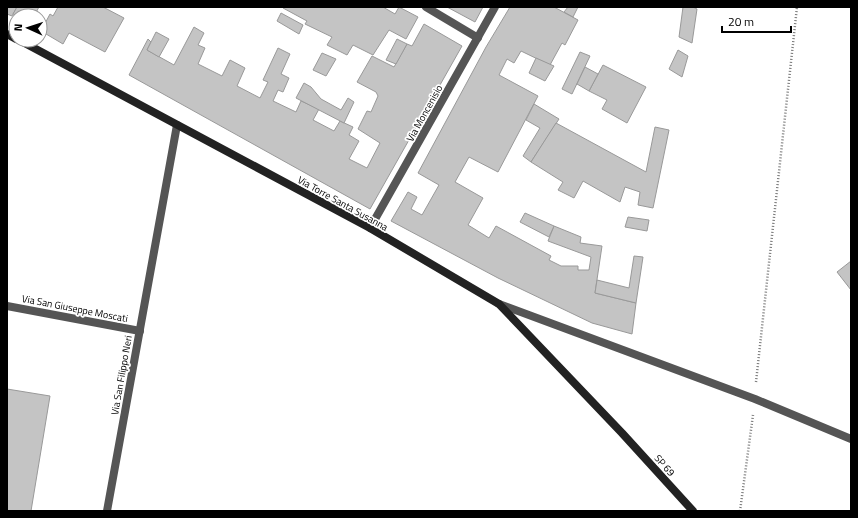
<svg xmlns="http://www.w3.org/2000/svg" width="858" height="518" font-family="'Titillium Web',sans-serif">
	<style>
		.building { fill: #c4c4c4; stroke: #999 }
		.lines { fill: none; stroke-linecap: round; stroke-linejoin: round }
		.path { stroke: #777; stroke-width: 2.5; stroke-dasharray: 1 2; stroke-linecap: butt }
		.service { stroke: #555; stroke-width: 8 }
		.minor { stroke: #555; stroke-width: 8 }
		.secondary { stroke: #222; stroke-width: 8 }
		.labels { text-anchor: middle; stroke-width: 3.5; stroke-linejoin: round; paint-order: stroke }
		.street-label { font-size: 10px; fill: #000; stroke: #fff }
	</style>
	<rect width="100%" height="100%" fill="#fff"/>
	<!-- building -->
	<g class="building">
		<path d="M7 7H17L12 16 7 14Z"/>
		<path d="M17 7H39L34 16H18L13 14Z"/>
		<path d="M58 7H103L124 18 105 52 69 33 63 44 41 31 50 14 53 16Z"/>
		<path d="M283 7H383L395 14 399 7 418 17 406 39 389 30 373 55 353 45 347 55 327 45 332 37 305 24 307 21 283 8Z"/>
		<path d="M447 7H483L475 22Z"/>
		<path d="M510 7H554L578 20 565 45 562 43 550 65 521 51 514 63 507 59 499 75 538 96 498 172 469 157 455 182 483 198 468 225 489 238 496 226 551 256 549 260 561 266H578V270H589L591 257 548 241 554 226 581 237 580 243 602 246 595 293 636 303 632 334 592 323 498 278 391 221 408 192 417 197 411 209 422 215 439 185 418 173 486 47Z"/>
		<path d="M568 7H578L573 17 564 12Z"/>
		<path d="M683 7H693L697 9 692 43 679 37Z"/>
		<path d="M281 13 303 25 299 34 277 21Z"/>
		<path d="M424 24 462 46 370 209 129 75 148 39 151 42 147 50 174 65 194 27 204 33 198 45 205 48 198 64 222 76 230 60 245 68 237 86 260 98 268 82 263 80 278 48 290 54 281 74 289 78 283 92 278 90 273 101 296 112 301 101 319 109 313 120 334 131 340 121 353 127 349 135 359 141 349 159 367 168 380 143 358 129 367 111 371 112 378 96 376 92 357 82 372 56 394 67 407 44 412 46Z"/>
		<path d="M156 32 169 39 159 57 147 50Z"/>
		<path d="M397 39 407 44 396 64 386 60Z"/>
		<path d="M678 50 688 56 682 77 669 69Z"/>
		<path d="M580 52 590 56 572 94 562 89Z"/>
		<path d="M322 53 336 59 326 76 313 70Z"/>
		<path d="M536 58 554 66 545 81 529 73Z"/>
		<path d="M603 65 646 87 627 123 602 109 607 100 589 91Z"/>
		<path d="M585 67 598 74 589 91 577 84Z"/>
		<path d="M304 83 311 87 321 99 341 110 348 98 354 102 344 123 296 98Z"/>
		<path d="M534 104 559 119 531 162 523 156 540 128 526 120Z"/>
		<path d="M556 123 646 172 655 127 669 130 653 208 638 205 640 192 625 187 620 202 583 181 574 198 558 190 563 182 531 162Z"/>
		<path d="M525 213 554 226 549 237 520 222Z"/>
		<path d="M628 217 649 220 647 231 625 227Z"/>
		<path d="M634 256 643 257 636 303 595 293 597 280 629 288Z"/>
		<path d="M851 261V290L837 272Z"/>
		<path d="M7 389 50 396 31 511H7Z"/>
	</g>
	<g class="lines">
		<!-- path -->
		<g class="path">
			<path d="M756 382 797 7"/>
			<path d="M740 511 753 415"/>
		</g>
		<!-- service -->
		<g class="service">
			<path d="M499 304 755 399 851 439"/>
			<path d="M107 511 177 125"/>
		</g>
		<!-- minor -->
		<g class="minor">
			<path d="M426 7 478 38"/>
			<path d="M370 228 495 7"/>
			<path d="M7 306 140 331"/>
		</g>
		<!-- secondary -->
		<g class="secondary">
			<path d="M7 34 16 39"/>
			<path d="M19 40 370 228 499 304 622 433 693 511"/>
		</g>
	</g>
	<g class="labels">
		<!-- street labels -->
		<g class="street-label">
			<text transform="translate(424 113) rotate(-61)" y="4">Via Moncenisio</text>
			<text transform="translate(343 203) rotate(29)" y="4">Via Torre Santa Susanna</text>
			<text transform="translate(75 308) rotate(11)" y="4">Via San Giuseppe Moscati</text>
			<text transform="translate(121 375) rotate(-80)" y="4">Via San Filippo Neri</text>
			<text transform="translate(665 465) rotate(48)" y="4">SP 69</text>
		</g>
	</g>
	<!-- border -->
	<rect width="858" height="518" fill="none" stroke="#000000" stroke-width="16"/>
	<!-- north arrow -->
	<g transform="translate(28 28) rotate(273)"><circle r="19" fill="#ffffff" stroke="#999999"/>
	<path d="M0-3L7 15L0 10L-7 15Z" fill="#000000"/>
	<text y="-6" font-size="11" font-weight="bold" text-anchor="middle" fill="#000000">N</text>
	</g>
	<!-- scale -->
	<path d="M722 26v6h69v-6" fill="none" stroke="#000000" stroke-width="2"/>
	<text x="728" y="26" font-size="12" fill="#000000" stroke="#ffffff" stroke-width="3" paint-order="stroke">20 m</text>
</svg>
